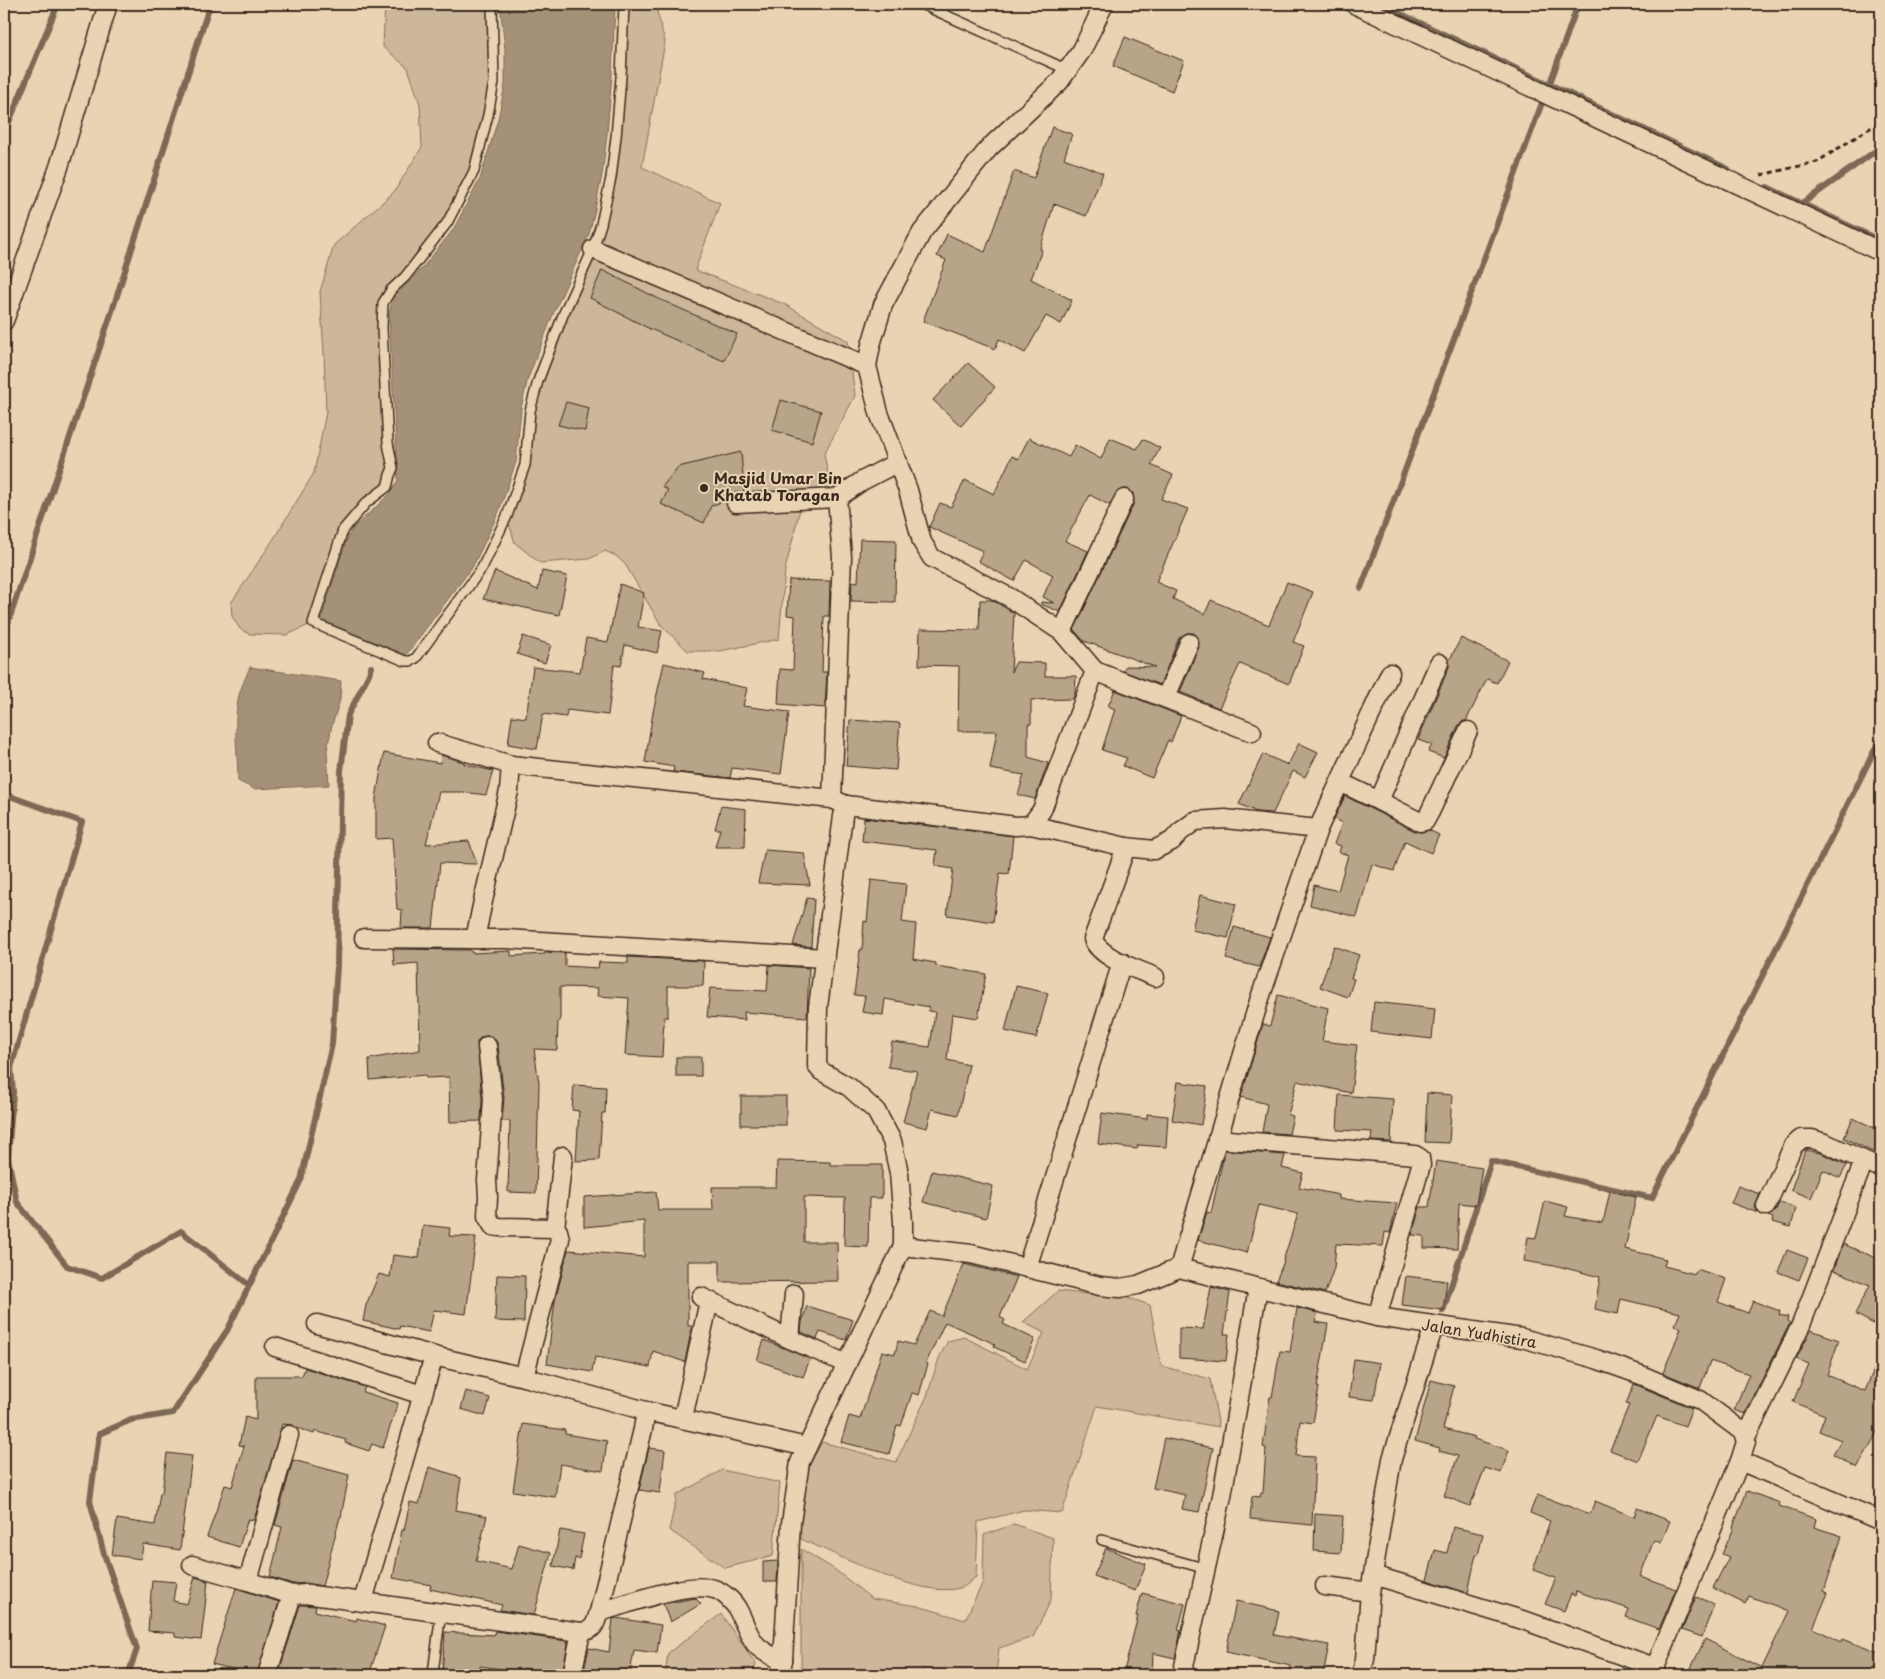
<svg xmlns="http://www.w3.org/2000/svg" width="1885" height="1679" font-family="'Playpen Sans',sans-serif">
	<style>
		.green { fill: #cdb79a; stroke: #84705c }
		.water { fill: #a59078; stroke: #7b6754 }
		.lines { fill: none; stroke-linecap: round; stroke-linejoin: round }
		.stream { stroke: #7b6754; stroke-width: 6 }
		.building { fill: #b8a488; stroke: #3b2a1e }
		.lane-casing { stroke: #3b2a1e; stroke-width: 12 }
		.street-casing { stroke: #3b2a1e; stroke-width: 21 }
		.path { stroke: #3b2a1e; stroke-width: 3; stroke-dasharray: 5 4; stroke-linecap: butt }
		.lane { stroke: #e9d3b2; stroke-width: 9 }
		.street { stroke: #e9d3b2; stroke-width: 18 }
		.poi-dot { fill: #3b2a1e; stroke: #e9d3b2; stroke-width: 2 }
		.labels { text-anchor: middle; stroke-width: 4; stroke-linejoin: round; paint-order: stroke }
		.poi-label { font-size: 15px; font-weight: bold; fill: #3b2a1e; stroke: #e9d3b2; text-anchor: start }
		.street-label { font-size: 15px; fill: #3b2a1e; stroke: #e9d3b2 }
	</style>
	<rect width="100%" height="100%" fill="#e9d3b2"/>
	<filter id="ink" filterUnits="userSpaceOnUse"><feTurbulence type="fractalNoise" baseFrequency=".02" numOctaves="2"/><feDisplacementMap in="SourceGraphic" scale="10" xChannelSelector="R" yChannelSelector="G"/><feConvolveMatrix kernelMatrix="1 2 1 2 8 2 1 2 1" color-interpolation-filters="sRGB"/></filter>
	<g filter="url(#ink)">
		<!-- green -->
		<g class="green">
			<path d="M385 4H493L494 82 474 171 447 223 383 303 393 468 387 487 343 530 313 623 287 635 250 634 240 629 232 616 231 603 273 540 314 473 326 412 324 353 320 292 334 245 394 192 422 147 420 104 408 68 383 47Z"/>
			<path d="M624 4H655L665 42 642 167 720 203 695 270 784 304 848 341 855 396 824 454 829 478 800 509 785 570 779 639 720 651H688L661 625 625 564 616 556 605 551 589 559 540 563 515 543 507 517 525 465 538 381 587 260 611 178Z"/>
			<path d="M1058 1291 1132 1299 1150 1305 1161 1366 1210 1379 1219 1427 1097 1406 1062 1513 1024 1510 978 1522 976 1577C971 1580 966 1587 960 1588 920 1599 839 1555 801 1539L800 1509 807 1469 822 1442 896 1462 927 1396 939 1358 948 1341 964 1337 1027 1369 1044 1333 1023 1322Z"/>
			<path d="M722 1470 780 1483 773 1556 725 1568 669 1530 677 1495Z"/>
			<path d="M1014 1524 1053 1538 1051 1600 1033 1637 999 1648 996 1675H956L955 1672 924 1669 918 1675H801V1549L834 1569 872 1599 918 1606 965 1620 983 1582 984 1535Z"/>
			<path d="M721 1614 756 1664 752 1675H665L668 1653Z"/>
		</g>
		<!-- water -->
		<g class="water">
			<path d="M500 4H615L612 74 607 134 602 175 595 209 589 234 554 312 528 378 521 408 516 462 498 514 473 566 406 655 321 620 346 541 353 528 390 494 398 480 389 317 391 305 395 296 423 267 453 230 480 179 498 119 505 85V49Z"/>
			<path d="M250 667 341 681 340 700 332 725 327 750 329 785 254 789 238 781C238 754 233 727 238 700 240 689 246 677 250 667Z"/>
		</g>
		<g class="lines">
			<!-- stream -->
			<g class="stream">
				<path d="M1380 4 1728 169"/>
				<path d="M1549 86 1578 4"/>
				<path d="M4 134 58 4"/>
				<path d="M1767 187 1881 241"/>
				<path d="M1803 203 1881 147"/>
				<path d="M1361 588 1542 103"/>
				<path d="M4 635 115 302 210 4"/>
				<path d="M4 794 82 822 11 1068"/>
				<path d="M4 1066 11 1068 13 1092 8 1158 17 1202 67 1266 102 1278 181 1231 249 1285"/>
				<path d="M1443 1311 1491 1161 1652 1198 1881 737"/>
				<path d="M128 1675 137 1649 104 1554 90 1501 99 1434 131 1420 173 1413 228 1329 301 1180 332 1044 337 965 341 771 348 715 369 674 371 667"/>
			</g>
		</g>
		<!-- building -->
		<g class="building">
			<path d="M1125 37 1184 61 1172 91 1113 66Z"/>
			<path d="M1052 127 1072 134 1064 158 1103 173 1086 216 1054 204 1040 249 1042 250 1031 279 1072 300 1061 324 1046 316 1025 353 999 339 995 349 923 321 946 260 937 256 947 234 985 252 1014 171 1034 178Z"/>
			<path d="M602 270 659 299 737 334 724 361 648 328 590 298Z"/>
			<path d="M968 363 995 387 961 426 933 400Z"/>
			<path d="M781 400 821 411 812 442 772 430Z"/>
			<path d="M566 402 589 408 585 431 558 425Z"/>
			<path d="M1029 438 1069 457 1075 445 1101 459 1110 438 1137 449 1143 439 1160 448 1151 465 1173 475 1161 499 1188 509 1156 582 1176 591 1173 599 1205 614 1211 600 1269 625 1287 582 1313 592 1293 642 1304 646 1289 684 1240 664 1219 708 1180 692 1199 647 1198 637 1194 633H1187L1179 638 1160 685 1123 671 1126 666 1155 667 1084 641 1074 630 1134 503 1133 493 1128 489H1123L1118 491 1109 505 1090 495 1065 541 1088 551 1060 612 1041 604V602L1054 603 1043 597 1053 575 1026 560 1014 581 978 561 983 551 929 527 940 503 951 507 965 480 994 494 1012 456 1018 459Z"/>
			<path d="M741 452 744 492 731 494 726 500 711 506 704 523 661 504 668 490 662 487 678 467Z"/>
			<path d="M860 539 896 540 895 602 851 601 852 581 858 582Z"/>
			<path d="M495 571 538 590 542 571 567 576 559 615 483 599Z"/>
			<path d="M789 580 830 581 829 616H824L822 672H827L825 708 778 704 780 669 793 670 795 616 787 615Z"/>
			<path d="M620 584 644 593 638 627 662 631 657 653 625 645 621 666 614 665 608 715 567 710 566 717 543 714 537 749 508 744 512 716 526 718 533 667 580 672 586 638 608 642Z"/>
			<path d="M980 600H992L1014 613 1011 672 1016 662 1045 663V676H1076L1075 692 1073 699 1031 700V724H1028V757L1048 763 1035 799 1018 795 1024 775 990 769 997 731H958L959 666 919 665 920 629 979 630Z"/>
			<path d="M523 636 551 645 545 663 517 654Z"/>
			<path d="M1461 638 1508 661 1497 683 1487 679 1466 721H1463L1458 726 1444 758 1428 752 1432 745 1418 740 1449 667V661Z"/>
			<path d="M664 663 705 673 703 679 747 688 743 706 789 712 781 774 732 768 730 778 673 772 674 767 645 762 653 712Z"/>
			<path d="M1115 690 1181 716 1171 742 1168 740 1152 778 1123 766 1127 758 1102 750 1115 709 1108 706Z"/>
			<path d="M850 720 900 723 896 770 846 766Z"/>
			<path d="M1299 743 1318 752 1305 777 1293 771 1273 813 1257 812 1239 804 1263 754 1288 765Z"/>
			<path d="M384 753 440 763 441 755 464 762V764L493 771 486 795 463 792H439L426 844 469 841 477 864 440 863 433 928H401L402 910 397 909 392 838 376 839V798Z"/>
			<path d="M1345 796 1415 831 1422 832 1429 830 1439 835 1431 853 1405 841 1394 871 1372 864 1357 917 1310 905 1314 885 1338 891 1348 855 1339 852 1341 846 1334 844 1342 823 1334 819Z"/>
			<path d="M721 806 746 809 745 847H715L720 829H715Z"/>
			<path d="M864 818 1013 836 1009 874 1000 873 993 922 947 915 953 869 935 866 937 850 862 841Z"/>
			<path d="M765 850 804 853 810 885 758 883Z"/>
			<path d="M871 880 906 884 902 922 916 924 913 959 936 963V966L986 974 978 1018 952 1014 947 1060 969 1065 958 1115 932 1109 927 1128 903 1122 917 1071 888 1067 892 1042 930 1047 935 1012 928 1011 929 1007 885 999 883 1015 862 1012 865 996 854 995 860 950H862L864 921 867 922Z"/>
			<path d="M1200 895 1236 904 1228 938 1192 930Z"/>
			<path d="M807 898 814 899 811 947 793 945Z"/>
			<path d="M1234 927 1270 937 1259 967 1226 959Z"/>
			<path d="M1334 946 1359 955 1351 978 1354 979 1348 997 1320 987Z"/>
			<path d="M393 949 471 950 472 953 511 951V956L545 954V952L565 953V966L598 968 599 962 628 963V957L704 961 703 986H668V1017H664L662 1057 625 1055 629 998 597 996 598 988 560 987V1021H558L557 1050 534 1049 539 1083 536 1193 508 1192 510 1121H502L504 1098 498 1045 495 1039 491 1036H485L480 1038 477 1042 482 1099 481 1121 450 1122 449 1077 426 1078 425 1075 370 1080 369 1059 420 1050 418 963 394 965Z"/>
			<path d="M769 965 809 968 807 1017 744 1012 745 1020 707 1017 710 988 767 991Z"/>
			<path d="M1016 986 1048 993 1036 1038 1005 1031Z"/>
			<path d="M1278 995 1328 1008 1322 1041 1357 1045 1351 1093 1297 1081 1288 1115 1293 1116 1289 1134 1262 1132 1267 1104 1241 1097 1263 1024 1270 1026Z"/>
			<path d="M1374 1002 1435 1009 1432 1039 1371 1032Z"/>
			<rect x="676" y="1057" width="25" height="19"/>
			<path d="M1178 1082 1207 1086 1201 1125 1172 1120Z"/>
			<path d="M574 1085 606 1087 605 1113H602L599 1160 576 1161 579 1111 572 1110Z"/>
			<path d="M1427 1093 1452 1095 1449 1143 1425 1142Z"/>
			<path d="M1339 1095 1393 1099 1391 1142 1371 1141 1372 1132 1337 1130Z"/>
			<rect x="741" y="1096" width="45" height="29"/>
			<path d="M1102 1113 1147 1119V1114L1168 1116 1166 1147 1138 1145 1137 1149 1098 1144Z"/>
			<path d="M1853 1118 1881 1131V1156L1844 1138Z"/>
			<path d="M1225 1150 1285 1155 1282 1168 1303 1173 1299 1187 1339 1195V1199L1397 1203 1390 1233 1385 1232 1383 1246 1336 1244 1334 1268 1325 1293 1276 1281 1284 1261H1283L1298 1214 1259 1205 1247 1253 1198 1240 1207 1212 1211 1213Z"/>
			<path d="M1805 1150 1821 1153 1847 1165 1840 1178 1823 1170 1811 1198 1791 1190Z"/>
			<path d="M777 1161 830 1162V1165H882V1198H869L868 1247 844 1246 845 1198 804 1197V1242H837L838 1281 720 1282V1261H688V1326H692L685 1362 653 1351 650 1367 595 1357 592 1372 547 1364 555 1301 568 1250 644 1257V1221L584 1227V1197L656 1192 658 1210H713L712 1187H776Z"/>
			<path d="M1436 1161 1482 1168 1476 1205 1459 1203 1457 1249 1424 1248V1236L1412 1235 1420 1207H1429Z"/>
			<path d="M932 1171 993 1186 986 1218 923 1202Z"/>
			<path d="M1738 1186 1760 1194 1755 1207 1758 1213 1731 1203Z"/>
			<path d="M1610 1191 1636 1197 1625 1249 1666 1259 1664 1266 1695 1274 1697 1269 1726 1279 1718 1302 1748 1313 1753 1301 1780 1311 1779 1315 1788 1317 1787 1321 1790 1323 1745 1414 1734 1410 1749 1374 1710 1361 1700 1388 1663 1373 1681 1328 1675 1325 1680 1313 1621 1299 1618 1314 1595 1309 1600 1277 1554 1265V1266L1524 1261 1528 1237 1536 1238 1545 1201 1568 1207 1565 1216 1603 1223Z"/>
			<path d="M1780 1202 1796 1208 1791 1227 1772 1222 1773 1218 1768 1216 1775 1211Z"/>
			<path d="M423 1225 450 1228 449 1236 476 1237 466 1314 434 1310 429 1332 400 1326 399 1329 363 1321 366 1305 379 1274 390 1277 393 1255 419 1258Z"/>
			<path d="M1843 1244 1881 1260V1328L1855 1314 1870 1285 1834 1270Z"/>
			<path d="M1787 1250 1808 1258 1799 1280 1778 1272Z"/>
			<path d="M964 1264 1017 1277 1000 1317 1005 1320 1003 1324 1035 1339 1025 1361 994 1347 995 1344 945 1322 926 1363 928 1364 919 1395 912 1393 901 1426 897 1425 889 1454 841 1442 849 1416 860 1419 882 1351 895 1354 898 1341 914 1345 930 1311 942 1316Z"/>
			<path d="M497 1275 525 1276 524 1322 495 1321Z"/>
			<path d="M1406 1276 1447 1281 1443 1310 1402 1305Z"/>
			<path d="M1211 1287 1230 1292 1224 1334H1229L1226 1361 1179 1358V1328L1203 1329Z"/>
			<path d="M807 1306 853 1320 846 1340 820 1332 817 1339 801 1332 802 1322Z"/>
			<path d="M1297 1308 1318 1313 1315 1322 1328 1324 1317 1387H1319L1313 1423 1300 1421 1296 1456 1315 1457 1312 1525 1250 1519 1252 1496 1260 1497 1261 1493H1263L1266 1448 1263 1447 1270 1397H1272L1280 1351 1290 1352Z"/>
			<path d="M1811 1330 1839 1340 1827 1375 1865 1391 1881 1353V1426L1857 1468 1833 1454 1841 1440 1819 1431 1825 1415 1793 1402 1809 1364 1796 1359Z"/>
			<path d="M764 1340 810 1359 803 1377 757 1360Z"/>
			<path d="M1354 1359 1380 1363 1374 1400 1349 1397Z"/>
			<path d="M305 1368 365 1387 363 1392 398 1403 383 1448 372 1444 369 1451 345 1443 346 1440 315 1431 314 1434 297 1428 292 1425 282 1424 254 1520 248 1519 239 1547 207 1537 225 1485 232 1487 244 1446 239 1445 245 1417 256 1420V1376H302Z"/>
			<path d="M1431 1380 1454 1386 1443 1429 1475 1437 1474 1439 1509 1450 1501 1473 1485 1468 1470 1506 1444 1496 1458 1456 1439 1451 1440 1448 1415 1441Z"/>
			<path d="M1634 1384 1692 1408 1685 1426 1657 1416 1638 1461 1610 1450 1629 1405 1626 1404Z"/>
			<path d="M466 1391 490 1398 485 1416 461 1409Z"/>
			<path d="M523 1424 565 1430V1434L607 1441 603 1471 560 1464 555 1497 513 1491Z"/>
			<path d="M1164 1438 1213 1448 1199 1512 1182 1509 1185 1495 1153 1488Z"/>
			<path d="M649 1448 665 1450 660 1493 639 1490Z"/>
			<path d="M167 1453 192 1456 180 1550 143 1544 141 1559 112 1555 117 1519 155 1525 160 1493H162Z"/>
			<path d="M293 1460 349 1475 341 1517H340L322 1586 306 1583 293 1584 270 1577 282 1527 275 1525Z"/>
			<path d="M429 1467 458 1476V1477L461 1478 456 1510 487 1516 476 1561 512 1569 519 1544 551 1553 534 1615 500 1610 502 1605 430 1589 431 1585 393 1578 402 1530H404L410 1502 419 1504Z"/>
			<path d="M1747 1491 1780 1503 1779 1506 1816 1519 1814 1527 1842 1536 1824 1591 1828 1593 1813 1628 1842 1642 1843 1639 1881 1654V1675H1701L1690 1670 1705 1639 1762 1668 1789 1611 1749 1596 1745 1604 1713 1588 1729 1557 1722 1554 1734 1528 1733 1527Z"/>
			<path d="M1537 1495 1590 1514 1595 1501 1634 1517 1637 1508 1670 1521 1661 1543 1654 1540 1640 1576 1676 1589 1659 1629 1626 1617 1629 1609 1576 1591 1575 1596 1571 1594 1564 1611 1545 1604 1556 1578 1533 1570 1550 1521 1530 1513Z"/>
			<path d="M1315 1514 1343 1516 1341 1553 1314 1551Z"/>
			<path d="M1453 1527 1483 1534 1478 1555 1476 1554 1468 1593 1427 1580 1435 1550 1447 1553Z"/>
			<path d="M560 1530 584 1534 579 1559 575 1558 573 1570 553 1566Z"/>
			<path d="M1106 1548 1146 1564 1135 1591 1094 1576Z"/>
			<path d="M778 1561 777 1582H763V1562Z"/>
			<path d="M195 1577 208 1581 201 1640 175 1637V1633L148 1631 152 1580 176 1582 173 1601 187 1604Z"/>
			<path d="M236 1588 279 1602 257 1675 212 1664Z"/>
			<path d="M1142 1593 1185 1604 1178 1630 1181 1631 1175 1658 1153 1653 1152 1675H1123L1138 1616H1136Z"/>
			<path d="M1696 1597 1714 1604 1702 1637 1682 1630Z"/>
			<path d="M695 1598 701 1604 670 1622 663 1604Z"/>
			<path d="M1236 1601 1279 1611 1274 1635 1329 1645 1323 1675H1289L1291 1666 1226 1652Z"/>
			<path d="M300 1605 316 1606 315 1611 356 1621 357 1618 385 1626 369 1675H357L332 1668 331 1671 326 1670 325 1675H278Z"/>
			<path d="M616 1618 661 1625 657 1653 634 1650 630 1675H583L589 1648 609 1652 613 1619Z"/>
			<path d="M495 1631 567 1641 568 1644 562 1674 523 1668V1672L480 1666 479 1674 463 1673V1675H442L445 1632 494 1635Z"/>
		</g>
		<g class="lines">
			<defs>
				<g id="lane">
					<path d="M492 4 494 82 488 115 474 171 447 223 405 277 391 290 383 303 382 328 388 443 393 468 390 475 387 487 366 503 343 530 313 623 405 661H411L416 658 482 568 507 516 525 465 530 411 538 381 563 315 593 249 601 224 611 178 616 137 621 77 624 4"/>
					<path d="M921 4 1068 70"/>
					<path d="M1102 1540 1207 1569"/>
					<path d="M433 1673 441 1612"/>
				</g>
				<g id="street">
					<path d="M1354 4 1881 252"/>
					<path d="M593 249 867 366"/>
					<path d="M4 321 59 167 108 4"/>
					<path d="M736 503 837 498 862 481 898 462"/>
					<path d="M1062 632 1124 499"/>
					<path d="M1095 671 1252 732"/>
					<path d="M1166 697 1189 643"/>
					<path d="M437 743 511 765"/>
					<path d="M1340 782 1379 801 1439 663"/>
					<path d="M832 799 842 557 837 498"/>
					<path d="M1379 801 1420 822 1425 821 1430 812 1468 731"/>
					<path d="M1031 825 1042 810 1095 671 1062 632 1009 597 932 558 922 542 908 490 879 413 867 366 871 345 883 305 922 232 989 148 1059 82 1082 50 1104 4"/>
					<path d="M1318 829 1390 673"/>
					<path d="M1126 847 1093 939C1100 958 1137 969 1155 977"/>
					<path d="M364 938 475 939"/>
					<path d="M825 958 506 939H475L483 901 509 791 511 765 832 799 846 805 1016 826 1031 825 1126 847 1154 850 1172 841 1180 832 1195 821 1225 819 1318 829 1259 1001 1179 1268"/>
					<path d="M487 1046 493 1099 487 1180 488 1197 487 1216 493 1226 499 1227 555 1228 558 1231 560 1239 524 1377"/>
					<path d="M1217 1139 1415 1155 1420 1158 1421 1165 1377 1317"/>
					<path d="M1766 1206 1793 1146 1801 1139H1812L1825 1143 1881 1168"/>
					<path d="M555 1228 563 1156"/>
					<path d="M903 1246 971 1254 1100 1286 1120 1288 1138 1285 1179 1268 1377 1317 1522 1338 1596 1359 1641 1375 1700 1400 1743 1432 1746 1442 1740 1461 1652 1675"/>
					<path d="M1027 1268 1122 962"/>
					<path d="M701 1297 790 1339 847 1364"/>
					<path d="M317 1324 434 1356 524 1377 646 1411"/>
					<path d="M790 1339 794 1294"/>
					<path d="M275 1347 422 1395"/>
					<path d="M683 1418 709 1301"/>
					<path d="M289 1435 248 1581 292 1595"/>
					<path d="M1746 1437 1801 1325 1864 1161"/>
					<path d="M1740 1461 1881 1521"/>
					<path d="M192 1565 248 1581"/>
					<path d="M1373 1575 1526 1621 1654 1667"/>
					<path d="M1325 1586 1370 1592"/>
					<path d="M363 1601 434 1356"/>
					<path d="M599 1612C630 1604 685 1581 714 1589 724 1592 735 1603 739 1612 752 1639 751 1649 783 1660"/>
					<path d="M267 1675 292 1595 305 1594 581 1632C595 1630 595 1624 599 1612L643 1429 646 1411 807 1447"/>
					<path d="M572 1675 581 1632"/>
					<path d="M780 1675 783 1660 791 1523 800 1462 903 1246V1222L899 1173 892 1141 876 1111 849 1087 821 1071 817 1066 818 1007 843 816 846 805"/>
					<path d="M1182 1675 1222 1496 1258 1288"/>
					<path d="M1361 1675 1365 1659 1370 1592 1392 1459 1434 1326"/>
				</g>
			</defs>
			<!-- lane casing -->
			<use href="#lane" class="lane-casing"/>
			<!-- street casing -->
			<use href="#street" class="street-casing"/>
			<!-- path -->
			<path class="path" d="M1761 175 1817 162 1881 121"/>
			<!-- lane -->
			<use href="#lane" class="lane"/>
			<!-- street -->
			<use href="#street" class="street"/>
		</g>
	</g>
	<!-- markers -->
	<circle class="poi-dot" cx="704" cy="488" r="5"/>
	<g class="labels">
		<!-- poi labels -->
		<g class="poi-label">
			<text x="714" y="484">Masjid Umar Bin<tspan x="714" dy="17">Khatab Toragan</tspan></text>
		</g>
		<!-- street labels -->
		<g class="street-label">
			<text transform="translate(1479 1334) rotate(9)" y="5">Jalan Yudhistira</text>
		</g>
	</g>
	<!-- margin -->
	<rect width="1885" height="1679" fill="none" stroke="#e9d3b2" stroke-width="20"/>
	<rect x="10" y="10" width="1865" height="1659" fill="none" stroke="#3b2a1e" stroke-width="2" filter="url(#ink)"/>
</svg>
